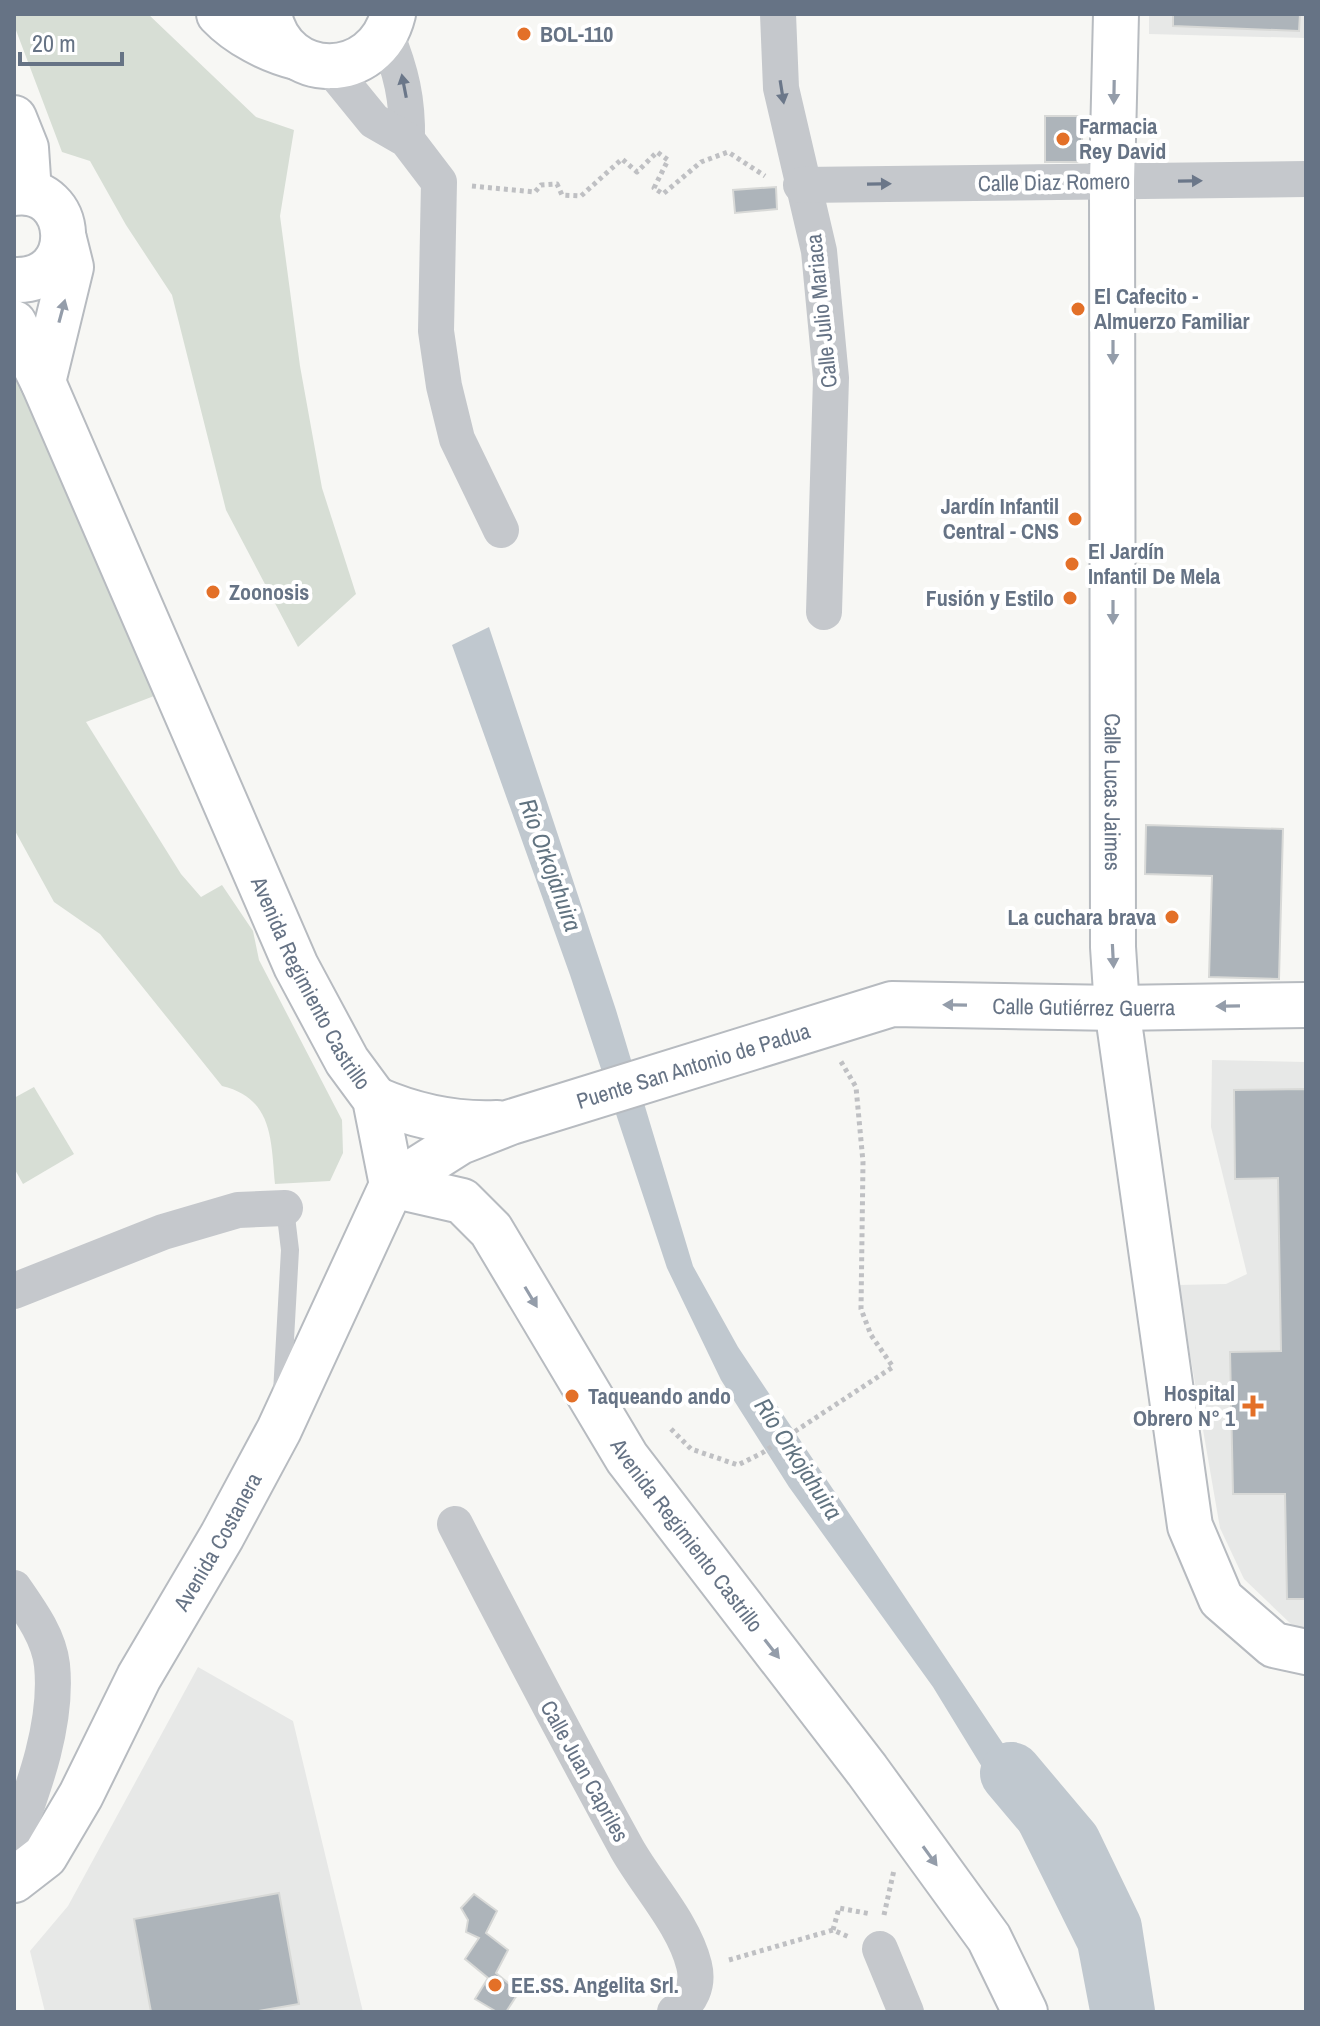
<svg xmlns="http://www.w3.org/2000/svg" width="1320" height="2026" font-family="'Archivo Narrow',sans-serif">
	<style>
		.built { fill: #e7e8e7 }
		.green { fill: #d7ded5 }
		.water { fill: #c0c8cf }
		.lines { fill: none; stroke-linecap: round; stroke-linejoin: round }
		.river { stroke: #c0c8cf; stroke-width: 62 }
		.building { fill: #adb4ba; stroke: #d8d9d7; stroke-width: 2 }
		.secondary-casing { stroke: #b7bbc0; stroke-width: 48 }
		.path { stroke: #bfc0c3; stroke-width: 5; stroke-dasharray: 4 4; stroke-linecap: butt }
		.lane { stroke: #c5c8cc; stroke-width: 18 }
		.street { stroke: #c5c8cc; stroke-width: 36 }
		.secondary { stroke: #fff; stroke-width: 44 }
		.oneway { fill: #6b7789 }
		.oneway2 { fill: #949daa }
		.poi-dot { fill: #e37028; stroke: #fff; stroke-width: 3 }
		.labels { text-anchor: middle; stroke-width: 8; stroke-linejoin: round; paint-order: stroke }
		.poi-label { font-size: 22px; font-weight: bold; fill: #667385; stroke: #fff; text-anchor: start }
		.street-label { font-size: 22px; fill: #667385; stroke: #fff }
		.water-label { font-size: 24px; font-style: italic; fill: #627481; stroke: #fff }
	</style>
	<rect width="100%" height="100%" fill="#f7f7f4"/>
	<!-- built -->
	<g class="built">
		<path d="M1149 14H1305V38L1149 34Z"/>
		<path d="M1212 1060 1306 1062V1630L1291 1624 1244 1579 1220 1528 1178 1285 1226 1284 1247 1274 1211 1127Z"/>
		<path d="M198 1667 293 1721 363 2012H45L30 1951 68 1906Z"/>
	</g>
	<!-- green -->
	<g class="green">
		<path d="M14 14H148L256 117 294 130 280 216 300 366 322 488 356 594 298 647 226 510 172 295 126 225 90 161 62 152 14 25Z"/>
		<path d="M14 352 175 688 86 722 181 874 201 897 222 885 253 931 259 960 342 1120 343 1153 330 1181 275 1184C271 1140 273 1098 222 1086L100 934 54 902 14 829Z"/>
		<path d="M34 1087 74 1154 23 1184 14 1168V1098Z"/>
	</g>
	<!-- water -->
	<path class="water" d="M489 627 616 1010 693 1266 738 1347 1072 1847 1113 1941 1124 2012H1090L1078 1949 1012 1816 933 1687 789 1487 721 1380 667 1268 570 975 452 645Z"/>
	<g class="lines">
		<!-- river -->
		<path class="river" d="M1011 1773 1070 1843 1111 1928 1124 2012"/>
	</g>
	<!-- building -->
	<g class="building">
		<path d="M1173 14H1300L1299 31 1173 26Z"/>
		<rect x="1045" y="116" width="37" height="46"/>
		<path d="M776 187 777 209 735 213 733 190Z"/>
		<path d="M1146 825 1283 829 1279 979 1209 977 1212 876 1145 874Z"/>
		<path d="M1306 1089V1599H1287L1285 1494H1233L1230 1352 1281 1351 1278 1178 1235 1179 1234 1090Z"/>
		<path d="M279 1893 299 2004 253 2012H151L134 1919Z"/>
		<path d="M474 1894 497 1911 486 1933 508 1950 496 1973 519 1992 506 2012H497L475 1999 488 1978 465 1959 479 1938 466 1932 468 1920 461 1908Z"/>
	</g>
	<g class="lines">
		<defs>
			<g id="secondary">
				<path d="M219 14C239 35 269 50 296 57"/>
				<path d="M269 14C283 84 376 83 393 14"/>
				<path id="s1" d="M1116 14 1112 181 1113 947 1117 1008 1190 1526 1221 1599 1274 1645 1306 1652"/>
				<path d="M14 118 26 148 29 193"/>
				<path d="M14 193C76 184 83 283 14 280"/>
				<path id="s2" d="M14 323 43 382 296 966 347 1061 375 1099 392 1185"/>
				<path d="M43 382 71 267 64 239"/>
				<path d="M375 1099C414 1116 454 1125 497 1123"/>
				<path id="s3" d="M392 1185 462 1201 491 1230 627 1458 867 1770 989 1938 1025 2012"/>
				<path id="s4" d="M392 1185 460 1142 511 1122 892 1004 1117 1008 1306 1005"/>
				<path id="s5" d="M14 1880 45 1856 81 1795 139 1677 222 1536 279 1430 392 1185"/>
			</g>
		</defs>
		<!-- secondary casing -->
		<use href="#secondary" class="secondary-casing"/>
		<!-- path -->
		<g class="path">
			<path d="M472 186 535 192 541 185 557 184 562 195 581 196 622 159 637 172 657 152 668 160 654 188 663 194 701 162 728 152 765 176"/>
			<path d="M671 1429 691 1449 738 1465 762 1453 893 1367 871 1335 861 1309 863 1162 856 1087 840 1060"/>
			<path d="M884 1915 894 1870"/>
			<path d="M833 1930 839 1908 871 1914"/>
			<path d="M729 1960 833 1930 849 1937"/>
		</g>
		<!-- lane -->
		<path class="lane" d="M282 1393 290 1250 285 1208"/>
		<!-- street -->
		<g class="street">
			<path d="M778 14 781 88 819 251 831 378 824 612"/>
			<path d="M386 34C401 71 408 100 407 140"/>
			<path d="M330 67 374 121 407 140 439 182 436 331 444 386 457 439 501 530"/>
			<path d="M801 185 1306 179"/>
			<path d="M14 1291 163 1232 238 1210 285 1208"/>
			<path d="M455 1524C511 1633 568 1741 627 1849 648 1886 684 1924 694 1965 699 1985 691 2002 675 2012"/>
			<path d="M14 1588C30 1611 49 1637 52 1665 58 1723 34 1787 14 1841"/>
			<path d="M880 1949 906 2012"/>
		</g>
		<!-- secondary -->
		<use href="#secondary" class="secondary"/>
	</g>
	<!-- one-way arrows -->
	<defs><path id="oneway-solid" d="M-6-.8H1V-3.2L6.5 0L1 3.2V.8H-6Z" transform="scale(2)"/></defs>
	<g class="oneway">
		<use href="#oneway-solid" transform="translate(404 86) rotate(-101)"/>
		<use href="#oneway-solid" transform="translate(782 92) rotate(81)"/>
		<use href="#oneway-solid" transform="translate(1190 181) rotate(-1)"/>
		<use href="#oneway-solid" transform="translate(879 184) rotate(-1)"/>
	</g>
	<g class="oneway2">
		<use href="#oneway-solid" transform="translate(1114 92) rotate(91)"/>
		<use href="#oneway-solid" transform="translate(62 311) rotate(-75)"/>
		<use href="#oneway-solid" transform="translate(1113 352) rotate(90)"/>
		<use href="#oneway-solid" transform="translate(1113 612) rotate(90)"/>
		<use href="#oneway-solid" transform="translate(1113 956) rotate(87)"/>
		<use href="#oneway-solid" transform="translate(955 1005) rotate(-179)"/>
		<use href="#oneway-solid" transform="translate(1228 1006) rotate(179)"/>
		<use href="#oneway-solid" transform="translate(531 1297) rotate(59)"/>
		<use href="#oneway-solid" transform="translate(772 1649) rotate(52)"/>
		<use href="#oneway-solid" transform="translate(930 1856) rotate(54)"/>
	</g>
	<!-- markers -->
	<g class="poi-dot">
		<circle cx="524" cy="34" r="8"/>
		<circle cx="1063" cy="139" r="8"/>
		<circle cx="1078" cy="309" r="8"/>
		<circle cx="1075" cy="519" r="8"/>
		<circle cx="1072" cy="564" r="8"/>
		<circle cx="213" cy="592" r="8"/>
		<circle cx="1070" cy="598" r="8"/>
		<circle cx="1172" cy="917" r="8"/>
		<circle cx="572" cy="1396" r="8"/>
		<path d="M1249 1394h8v8h8v8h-8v8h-8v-8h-8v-8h8z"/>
		<circle cx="495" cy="1985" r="8"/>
	</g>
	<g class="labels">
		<!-- poi labels -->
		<g class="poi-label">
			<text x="540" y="42">BOL-110</text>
			<text x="1079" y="134">Farmacia<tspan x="1079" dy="25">Rey David</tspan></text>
			<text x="1094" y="304">El Cafecito -<tspan x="1094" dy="25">Almuerzo Familiar</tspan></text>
			<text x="1059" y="514" text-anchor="end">Jardín Infantil<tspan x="1059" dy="25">Central - CNS</tspan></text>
			<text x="1088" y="559">El Jardín<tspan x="1088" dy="25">Infantil De Mela</tspan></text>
			<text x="229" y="600">Zoonosis</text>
			<text x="1054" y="606" text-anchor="end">Fusión y Estilo</text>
			<text x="1156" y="925" text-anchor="end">La cuchara brava</text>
			<text x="1235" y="1401" text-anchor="end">Hospital<tspan x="1235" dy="25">Obrero N° 1</tspan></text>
			<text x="588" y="1404">Taqueando ando</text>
			<text x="511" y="1993">EE.SS. Angelita Srl.</text>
		</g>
		<!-- street labels -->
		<g class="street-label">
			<text transform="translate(1054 182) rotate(-1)" y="8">Calle Diaz Romero</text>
			<text transform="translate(821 311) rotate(-96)" y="8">Calle Julio Mariaca</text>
			<text dy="8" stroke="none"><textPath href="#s1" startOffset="778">Calle Lucas Jaimes</textPath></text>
			<text dy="8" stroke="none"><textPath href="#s2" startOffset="724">Avenida Regimiento Castrillo</textPath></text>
			<text dy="8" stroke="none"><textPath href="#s4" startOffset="726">Calle Gutiérrez Guerra</textPath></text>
			<text dy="8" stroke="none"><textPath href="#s4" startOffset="326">Puente San Antonio de Padua</textPath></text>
			<text dy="8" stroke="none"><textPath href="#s3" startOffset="476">Avenida Regimiento Castrillo</textPath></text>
			<text dy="8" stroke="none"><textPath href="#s5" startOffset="398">Avenida Costanera</textPath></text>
			<text transform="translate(585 1771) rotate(61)" y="8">Calle Juan Capriles</text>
		</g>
		<!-- water labels -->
		<g class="water-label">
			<text transform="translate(550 865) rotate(70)" y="8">Río Orkojahuira</text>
			<text transform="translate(798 1459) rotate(57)" y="8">Río Orkojahuira</text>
		</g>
	</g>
	<!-- border -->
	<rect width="1320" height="2026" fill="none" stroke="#667385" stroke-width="32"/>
	<!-- scale -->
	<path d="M20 52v12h102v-12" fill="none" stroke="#667385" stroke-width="4"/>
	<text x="32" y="52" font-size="24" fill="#667385" stroke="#ffffff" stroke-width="6" paint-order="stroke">20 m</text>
</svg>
